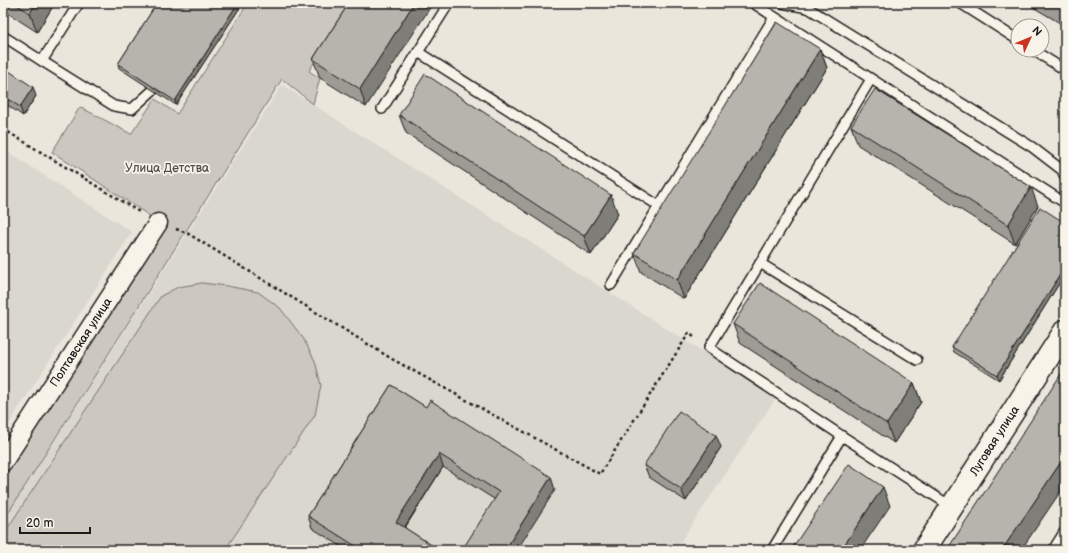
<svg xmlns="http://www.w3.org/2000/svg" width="1068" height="553" font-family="'Balsamiq Sans',sans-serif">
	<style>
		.built { fill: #dad7ce }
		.green { fill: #ccc8c0; stroke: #74726e }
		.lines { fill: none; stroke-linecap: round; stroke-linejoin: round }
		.lane-casing { stroke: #1c1c1c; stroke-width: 12 }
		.street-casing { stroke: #1c1c1c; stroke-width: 21 }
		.secondary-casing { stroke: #1c1c1c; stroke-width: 25 }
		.path { stroke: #1c1c1c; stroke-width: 2.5; stroke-dasharray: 3 3; stroke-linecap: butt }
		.lane { stroke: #f7f3e8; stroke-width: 9 }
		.street { stroke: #f7f3e8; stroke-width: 18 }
		.secondary { stroke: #f7f3e8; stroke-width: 22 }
		.wall { fill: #9d9b94; stroke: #1c1c1c }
		.shaded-wall { fill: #7f7e78; stroke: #1c1c1c }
		.building { fill: #b6b4ac; stroke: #1c1c1c }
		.labels { text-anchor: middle; stroke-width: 3.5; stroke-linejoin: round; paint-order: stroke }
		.park-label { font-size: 12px; fill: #51504d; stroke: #f7f3e8 }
		.street-label { font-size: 12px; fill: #1c1c1c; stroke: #f7f3e8 }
	</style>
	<rect width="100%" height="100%" fill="#eae6dc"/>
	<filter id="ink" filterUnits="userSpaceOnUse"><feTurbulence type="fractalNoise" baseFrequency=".025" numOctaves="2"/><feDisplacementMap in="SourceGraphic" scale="8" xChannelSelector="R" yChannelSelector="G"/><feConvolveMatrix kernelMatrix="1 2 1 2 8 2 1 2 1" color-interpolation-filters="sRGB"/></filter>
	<g filter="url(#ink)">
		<!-- built -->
		<g class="built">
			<path d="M282 85 776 398 675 550H3V521Z"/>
			<path d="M3 149 132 232 3 433Z"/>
		</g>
		<!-- green -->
		<g class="green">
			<path d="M248 3H351L309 71 320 78 313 104 282 79 3 521V472L162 224 52 152 80 107 131 134 155 99 177 114Z"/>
			<path d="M202 283 227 286 258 292 280 308 303 338 315 361 321 385 315 415 225 550H3V535L161 296 178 287Z"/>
		</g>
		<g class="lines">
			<defs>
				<g id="lane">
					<path d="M753 3 1065 203"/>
					<path d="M782 3 808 8 1032 147 1062 170 1065 177"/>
					<path d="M960 3 1018 40"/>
					<path d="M3 36 42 61 79 3"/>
					<path d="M1033 50 1065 70"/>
					<path d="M418 52 659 206"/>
					<path d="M42 61 114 106 132 109 153 90"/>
					<path d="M382 109 449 3"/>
					<path d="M760 263 917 360"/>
					<path d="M611 285 774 17"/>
					<path d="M842 436 709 348 871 79"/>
					<path d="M772 550 842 436 952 507"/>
					<path d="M1053 550 1065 531"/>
				</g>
				<g id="street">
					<path id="s1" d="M3 462 158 223"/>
				</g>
				<g id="secondary">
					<path id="s2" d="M924 550 1065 331"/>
				</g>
			</defs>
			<!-- lane casing -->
			<use href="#lane" class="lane-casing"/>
			<!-- street casing -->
			<use href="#street" class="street-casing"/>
			<!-- secondary casing -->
			<use href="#secondary" class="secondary-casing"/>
			<!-- path -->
			<g class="path">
				<path d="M3 129 141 213"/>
				<path d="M176 229 187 233 392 359 600 474 689 333 695 338"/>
			</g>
			<!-- lane -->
			<use href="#lane" class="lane"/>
			<!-- street -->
			<use href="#street" class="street"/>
			<!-- secondary -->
			<use href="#secondary" class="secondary"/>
		</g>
		<!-- wall -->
		<g class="wall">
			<path d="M3 3H55L37 32 3 10Z"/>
			<path d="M157 3H243L176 105 119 68 118 64Z"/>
			<path d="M349 3 366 107 320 78 313 59Z"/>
			<path d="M662 3H673L670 8Z"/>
			<path d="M1026 3H1065V26Z"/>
			<path d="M820 49 827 68 684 299 641 272 634 253Z"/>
			<path d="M3 67 36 96 23 116 3 102Z"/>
			<path d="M399 115 618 214 591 255 406 133Z"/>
			<path d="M851 126 1038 206 1015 244 858 145Z"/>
			<path d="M1065 223V274L999 380 954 352 952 347Z"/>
			<path d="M733 324 914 383 921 402 894 443 740 343Z"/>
			<path d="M391 385 555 490 494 499 443 467 405 528 439 550H347L312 528 308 516Z"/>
			<path d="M721 447 686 501 649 477 644 465Z"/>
		</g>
		<!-- shaded-wall -->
		<g class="shaded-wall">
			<path d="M36 3H55L37 32 30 13Z"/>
			<path d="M238 3H243L176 105 175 101Z"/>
			<path d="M414 3H433L366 107 360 89Z"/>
			<path d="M668 3H673L670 8Z"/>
			<path d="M820 49 827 68 684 299 677 280Z"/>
			<path d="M33 87 36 96 23 116 20 107Z"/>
			<path d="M1031 187 1038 206 1015 244 1008 225Z"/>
			<path d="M611 195 618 214 591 255 584 236Z"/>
			<path d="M1065 267V274L999 380 997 375Z"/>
			<path d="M914 383 921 402 894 443 887 424Z"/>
			<path d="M716 435 721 447 686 501 681 489Z"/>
			<path d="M439 454 443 467 400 534 396 522Z"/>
			<path d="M1065 456V485L1021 550H1002Z"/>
			<path d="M551 477 555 490 517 550H505Z"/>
			<path d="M883 487 890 506 860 550H841Z"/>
		</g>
		<!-- building -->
		<g class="building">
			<path d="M14 3H36L30 13Z"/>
			<path d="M157 3H238L175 101 118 64Z"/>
			<path d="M349 3H414L360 89 313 59Z"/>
			<path d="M1055 3H1065V9Z"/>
			<path d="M777 22 820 49 677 280 634 253Z"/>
			<path d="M3 67 33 87 20 107 3 96Z"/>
			<path d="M425 74 611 195 584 236 399 115Z"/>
			<path d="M875 89 1031 187 1008 225 851 126Z"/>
			<path d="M1040 207 1065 223V267L997 375 952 347Z"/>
			<path d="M760 283 914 383 887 424 733 324Z"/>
			<path d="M1065 368V456L1002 550H947Z"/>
			<path d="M391 385 426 407 430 400 551 477 505 550H462L499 492 439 454 396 522 439 550H362L308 516Z"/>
			<path d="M679 411 716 435 681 489 644 465Z"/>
			<path d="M849 464 883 487 841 550H791Z"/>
		</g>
	</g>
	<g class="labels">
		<!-- park labels -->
		<g class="park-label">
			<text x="167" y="172">Улица Детства</text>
		</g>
		<!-- street labels -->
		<g class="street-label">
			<text dy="4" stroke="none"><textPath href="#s1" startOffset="143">Полтавская улица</textPath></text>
			<text dy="4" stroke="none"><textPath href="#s2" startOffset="130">Луговая улица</textPath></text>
		</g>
	</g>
	<!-- margin -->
	<rect width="1068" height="553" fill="none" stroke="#f7f3e8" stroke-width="16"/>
	<rect x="8" y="8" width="1052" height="537" fill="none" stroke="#1c1c1c" stroke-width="1.5" filter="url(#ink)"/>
	<!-- north arrow -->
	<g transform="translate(1030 38) rotate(46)"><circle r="19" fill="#f7f3e8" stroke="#9f9d96"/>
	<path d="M0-3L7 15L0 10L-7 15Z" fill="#c8321e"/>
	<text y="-6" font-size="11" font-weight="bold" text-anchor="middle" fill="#1c1c1c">N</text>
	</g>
	<!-- scale -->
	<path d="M20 527v6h70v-6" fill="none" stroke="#1c1c1c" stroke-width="2"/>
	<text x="26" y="527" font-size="12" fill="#1c1c1c" stroke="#f7f3e8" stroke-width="3" paint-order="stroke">20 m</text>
</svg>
